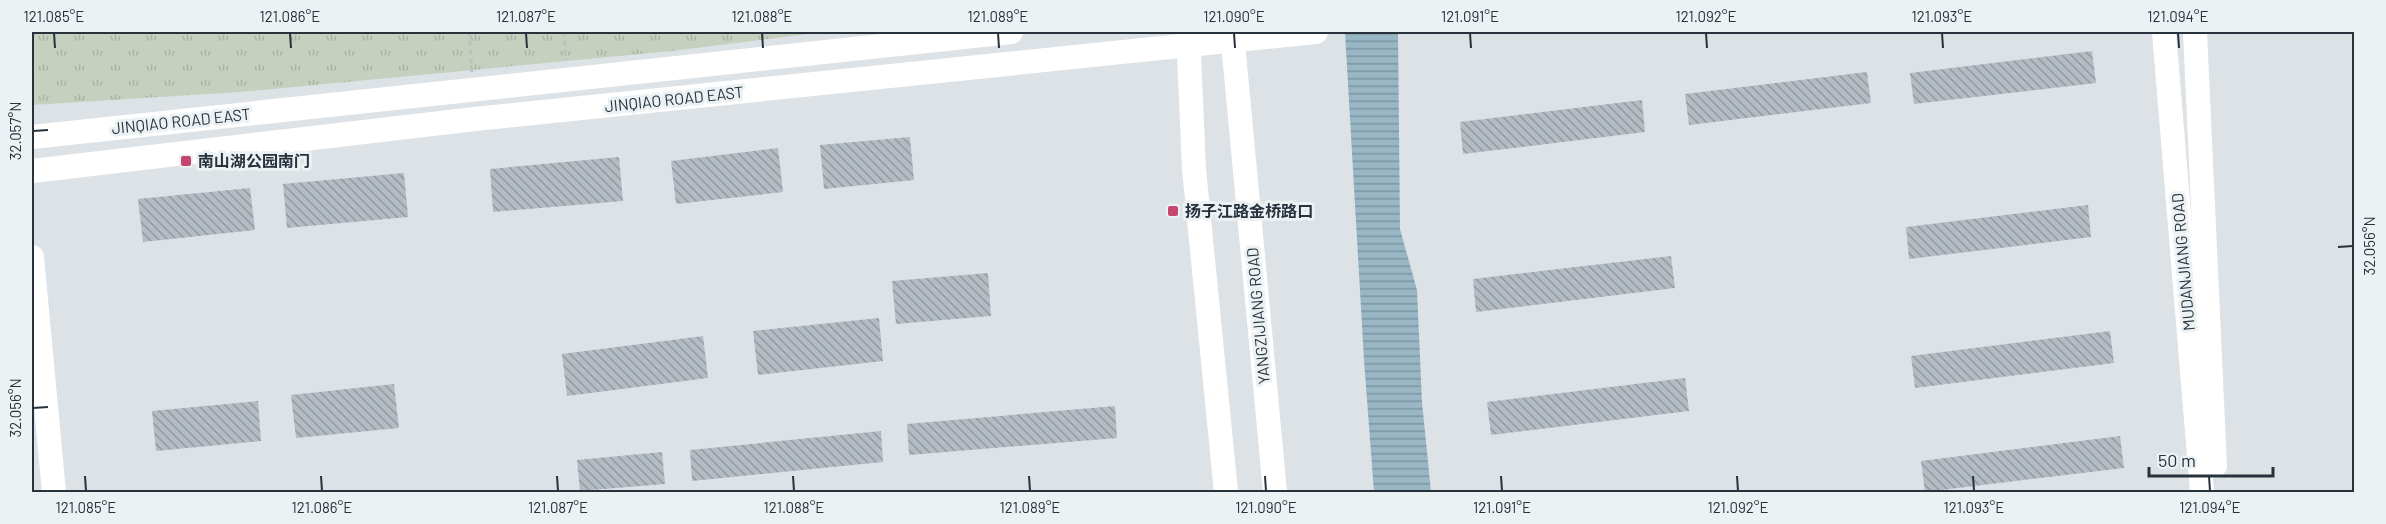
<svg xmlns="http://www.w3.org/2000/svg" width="2386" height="524" font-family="Barlow,'Noto Sans SC',sans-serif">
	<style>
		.grass { fill: url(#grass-tufts) }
		.water { fill: url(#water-rules) }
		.building { fill: url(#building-back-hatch) }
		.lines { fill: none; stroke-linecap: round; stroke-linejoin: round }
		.path { stroke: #bbc0c5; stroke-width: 3; stroke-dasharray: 4.5 4.5; stroke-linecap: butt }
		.secondary { stroke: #fff; stroke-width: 24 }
		.ticks { fill: none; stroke: #27323c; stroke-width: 2 }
		.poi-dot { fill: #c7466f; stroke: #ecf1f4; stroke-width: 2 }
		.labels { text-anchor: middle; stroke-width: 6; stroke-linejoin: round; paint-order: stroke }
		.street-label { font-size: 16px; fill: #27323c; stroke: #ecf1f4 }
		.poi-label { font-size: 16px; font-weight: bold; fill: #27323c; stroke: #ecf1f4; text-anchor: start }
		.neatline { fill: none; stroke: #27323c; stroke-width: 2 }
		.ticks-label { font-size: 15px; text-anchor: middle; fill: #27323c }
	</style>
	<defs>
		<pattern id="grass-tufts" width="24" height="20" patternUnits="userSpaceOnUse" patternTransform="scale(1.5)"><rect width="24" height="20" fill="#c6d0be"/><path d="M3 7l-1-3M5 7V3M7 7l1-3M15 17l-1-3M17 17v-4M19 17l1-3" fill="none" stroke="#aab3a4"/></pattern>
		<pattern id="water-rules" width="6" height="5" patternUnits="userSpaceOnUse" patternTransform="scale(1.5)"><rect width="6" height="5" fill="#99b6c5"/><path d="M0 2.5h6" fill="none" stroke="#7d95a1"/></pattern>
		<pattern id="building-back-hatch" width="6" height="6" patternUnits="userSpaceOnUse" patternTransform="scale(1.5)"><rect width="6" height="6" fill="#b4bcc3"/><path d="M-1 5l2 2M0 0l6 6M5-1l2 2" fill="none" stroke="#9299a0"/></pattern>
	</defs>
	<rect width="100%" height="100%" fill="#dde2e6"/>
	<!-- grass -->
	<path class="grass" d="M32 32H824L672 51 240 92 32 105Z"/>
	<!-- water -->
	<path class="water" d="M1345 32H1398L1400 229 1417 290 1422 402 1431 492H1374L1364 360Z"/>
	<!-- building -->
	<g class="building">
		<path d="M2092 51 2096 83 1914 104 1910 73Z"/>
		<path d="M1867 72 1871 103 1689 125 1685 94Z"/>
		<path d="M1642 100 1645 132 1463 154 1460 122Z"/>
		<path d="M910 137 914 180 824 189 820 145Z"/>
		<path d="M778 148 783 192 676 204 671 161Z"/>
		<path d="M619 157 623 201 493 212 490 169Z"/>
		<path d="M404 173 408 217 287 228 283 184Z"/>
		<path d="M250 188 255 230 143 242 138 199Z"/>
		<path d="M2088 205 2091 237 1909 259 1906 227Z"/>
		<path d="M1671 256 1675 288 1476 312 1473 279Z"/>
		<path d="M988 273 991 316 896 324 892 281Z"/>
		<path d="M879 318 883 361 758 375 753 331Z"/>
		<path d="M2110 331 2114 363 1915 388 1911 356Z"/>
		<path d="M703 336 708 378 567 396 562 354Z"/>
		<path d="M1685 378 1689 411 1491 435 1487 402Z"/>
		<path d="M394 384 399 428 296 438 291 395Z"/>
		<path d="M258 401 261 441 156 451 152 411Z"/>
		<path d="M1115 406 1117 438 909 455 907 424Z"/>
		<path d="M881 431 883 462 692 481 690 450Z"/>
		<path d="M2120 436 2124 468 1925 492 1921 461Z"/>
		<path d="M662 452 665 484 580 491 577 460Z"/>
	</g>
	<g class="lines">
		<!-- path -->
		<g class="path">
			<path d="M469 32 472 72"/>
			<path d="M564 32 566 60"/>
		</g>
		<!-- secondary -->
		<g class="secondary">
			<path d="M1188 32 1194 169 1226 492"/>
			<path d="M1232 32 1275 492"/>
			<path d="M2164 32 2202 492"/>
			<path d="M2195 32 2215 466"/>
			<path d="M32 137 1011 32"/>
			<path d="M32 171 475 119 1316 32"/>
			<path d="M32 257 54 492"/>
		</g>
	</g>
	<!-- ticks -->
	<path class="ticks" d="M54 33 55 48M290 33 291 48M526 33 527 48M762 33 763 48M998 33 999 48M1234 33 1235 48M1470 33 1471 48M1706 33 1707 48M1942 33 1943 48M2178 33 2179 48M33 131 48 130M2338 247 2353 246M33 408 48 407M85 476 86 491M321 476 322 491M557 476 558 491M793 476 794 491M1029 476 1030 491M1265 476 1266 491M1501 476 1502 491M1737 476 1738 491M1973 476 1974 491M2209 476 2210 491"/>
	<!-- markers -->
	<g class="poi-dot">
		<rect x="180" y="155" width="12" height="12" rx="3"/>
		<rect x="1167" y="205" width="12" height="12" rx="3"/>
	</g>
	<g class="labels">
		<!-- street labels -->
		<g class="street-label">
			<text transform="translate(674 99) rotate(-6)" y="6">JINQIAO ROAD EAST</text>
			<text transform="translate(181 121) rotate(-6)" y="6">JINQIAO ROAD EAST</text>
			<text transform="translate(2183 262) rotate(-95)" y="6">MUDANJIANG ROAD</text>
			<text transform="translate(1258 316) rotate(-95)" y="6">YANGZIJIANG ROAD</text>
		</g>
		<!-- poi labels -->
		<g class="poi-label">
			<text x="198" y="167">南山湖公园南门</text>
			<text x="1185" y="217">扬子江路金桥路口</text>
		</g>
	</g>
	<!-- border -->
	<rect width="2386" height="524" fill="none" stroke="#ecf1f4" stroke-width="66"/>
	<!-- scale -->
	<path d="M2149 467v9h124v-9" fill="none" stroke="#27323c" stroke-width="3"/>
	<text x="2158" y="467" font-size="18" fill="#27323c" stroke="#ecf1f4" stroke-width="4.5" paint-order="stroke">50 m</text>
	<rect x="33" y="33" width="2320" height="458" class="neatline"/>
	<g class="ticks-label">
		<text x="54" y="22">121.085°E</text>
		<text x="290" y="22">121.086°E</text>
		<text x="526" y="22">121.087°E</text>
		<text x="762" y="22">121.088°E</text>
		<text x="998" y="22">121.089°E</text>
		<text x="1234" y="22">121.090°E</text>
		<text x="1470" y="22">121.091°E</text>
		<text x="1706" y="22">121.092°E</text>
		<text x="1942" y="22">121.093°E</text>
		<text x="2178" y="22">121.094°E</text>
		<text transform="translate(16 131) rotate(-90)" y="5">32.057°N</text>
		<text transform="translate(2370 246) rotate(-90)" y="5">32.056°N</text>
		<text transform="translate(16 408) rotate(-90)" y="5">32.056°N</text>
		<text x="86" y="513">121.085°E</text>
		<text x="322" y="513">121.086°E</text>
		<text x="558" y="513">121.087°E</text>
		<text x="794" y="513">121.088°E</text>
		<text x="1030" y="513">121.089°E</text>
		<text x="1266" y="513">121.090°E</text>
		<text x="1502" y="513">121.091°E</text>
		<text x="1738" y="513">121.092°E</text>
		<text x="1974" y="513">121.093°E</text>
		<text x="2210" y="513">121.094°E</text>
	</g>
</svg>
